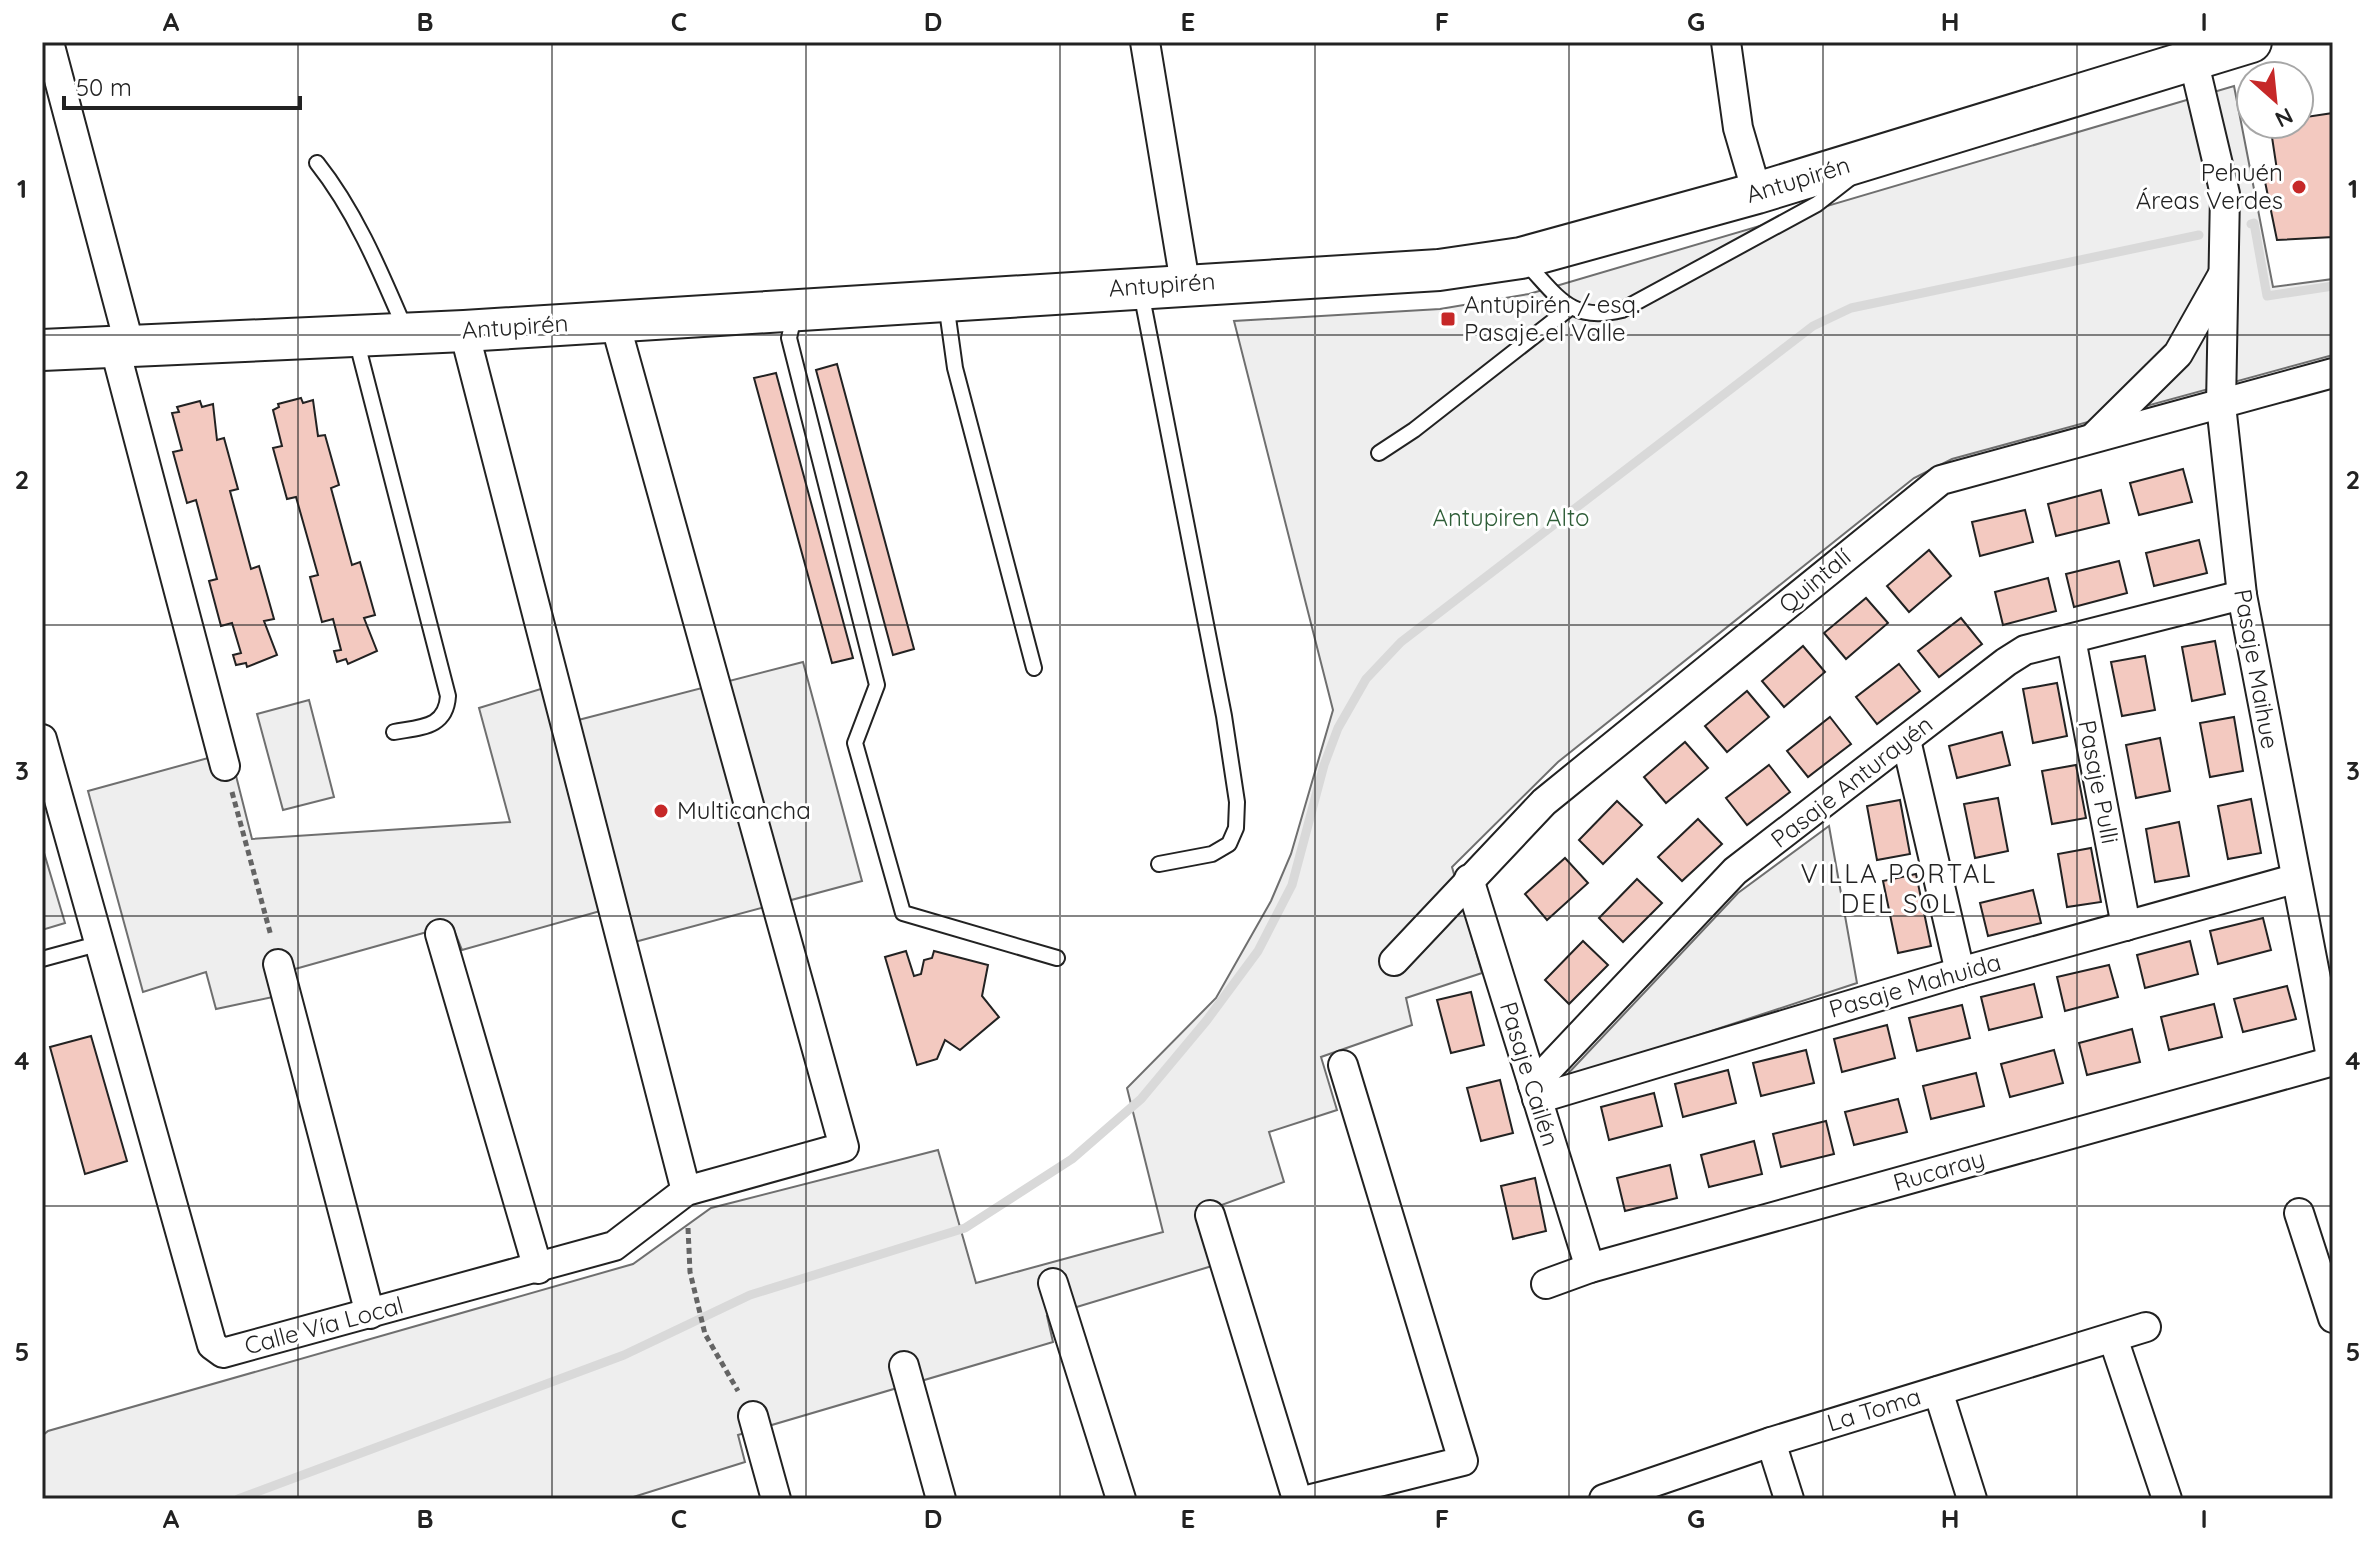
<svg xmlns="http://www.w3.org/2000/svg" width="2375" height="1541" font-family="Quicksand,sans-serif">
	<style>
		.green { fill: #eee; stroke: #6f6f6f; stroke-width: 2 }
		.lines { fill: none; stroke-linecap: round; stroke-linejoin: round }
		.stream { stroke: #d9d9d9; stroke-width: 9 }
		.building { fill: #f3c9c0; stroke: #222; stroke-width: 2 }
		.lane-casing { stroke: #222; stroke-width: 18 }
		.street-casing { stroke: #222; stroke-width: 32 }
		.secondary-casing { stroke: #222; stroke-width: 44 }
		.path { stroke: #646464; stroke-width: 5; stroke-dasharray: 6 4; stroke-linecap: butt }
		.lane { stroke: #fff; stroke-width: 14 }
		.street { stroke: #fff; stroke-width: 28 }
		.secondary { stroke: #fff; stroke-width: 40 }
		.grid { fill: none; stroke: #222; stroke-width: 2; stroke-opacity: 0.55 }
		.poi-dot { fill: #c62828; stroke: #fff; stroke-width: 3 }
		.labels { text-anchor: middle; stroke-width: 6; stroke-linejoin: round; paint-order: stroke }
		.poi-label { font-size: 24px; fill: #222; stroke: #fff; text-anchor: start }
		.street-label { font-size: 24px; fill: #222; stroke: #fff }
		.park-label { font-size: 24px; fill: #2f5e38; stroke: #fff }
		.neighbourhood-label { font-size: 26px; letter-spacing: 2px; fill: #222; stroke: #fff }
		.neatline { fill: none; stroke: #222; stroke-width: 3 }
		.grid-label { font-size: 26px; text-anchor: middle; font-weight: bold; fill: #222 }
	</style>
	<rect width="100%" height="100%" fill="#fff"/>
	<!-- green -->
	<g class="green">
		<path d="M2234 86 2273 287 2333 279V355L1952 459 1914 478 1558 762 1452 867 1482 973 1406 998 1412 1025 1321 1057 1337 1110 1269 1132 1284 1182 1197 1214 1212 1266 1047 1316 1053 1342 738 1435 745 1462 627 1499H42V1436L48 1431 633 1264 711 1208 938 1150 976 1283 1163 1232 1127 1088 1216 998 1271 901 1291 854 1333 710 1234 321 1440 309 1529 294Z"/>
		<path d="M803 662 862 881 631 943 618 906 462 950 452 925 270 976 273 997 216 1009 206 972 143 992 88 791 230 752 252 839 510 822 479 708 544 688 555 726Z"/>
		<path d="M309 700 334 797 283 810 257 714Z"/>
		<path d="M1829 826 1857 983 1562 1080 1738 893Z"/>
		<path d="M42 846 65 923 42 930Z"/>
	</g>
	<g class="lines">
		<!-- stream -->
		<g class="stream">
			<path d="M2251 224 2254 223 2267 296 2333 286"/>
			<path d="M238 1499 624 1355 750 1295 965 1228 1072 1159 1141 1099 1207 1020 1258 951 1292 885 1324 765 1338 728 1366 679 1401 642 1813 326 1851 308 2199 235"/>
		</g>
	</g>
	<!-- building -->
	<g class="building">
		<path d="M2333 113V237L2277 240 2262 167 2277 170 2270 124H2299V118Z"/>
		<path d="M837 364 914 649 893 655 816 370Z"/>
		<path d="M776 373 853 658 832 663 754 378Z"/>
		<path d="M301 398 303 403 313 400 318 436 325 435 339 485 331 488 352 565 360 562 375 615 364 618 377 651 348 664 346 659 337 662 334 651 341 650 333 619 322 622 310 577 318 575 296 497 287 499 273 448 282 446 273 410 279 407 278 404Z"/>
		<path d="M200 401 202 407 213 404 217 440 224 438 238 489 230 491 251 569 259 566 274 619 264 621 277 655 247 667 246 663 236 665 233 655 241 653 232 623 221 626 209 581 217 579 196 500 187 503 173 452 182 450 172 413 179 412 177 407Z"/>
		<path d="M2183 469 2192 502 2139 515 2130 483Z"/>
		<path d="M2101 490 2109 523 2056 536 2048 504Z"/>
		<path d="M2025 510 2033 542 1980 556 1972 522Z"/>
		<path d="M2199 540 2207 573 2154 586 2146 553Z"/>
		<path d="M1929 550 1951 576 1909 612 1887 586Z"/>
		<path d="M2119 561 2127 593 2074 607 2066 574Z"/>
		<path d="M2048 578 2056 611 2003 625 1995 592Z"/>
		<path d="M1866 598 1888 623 1846 659 1824 633Z"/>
		<path d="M1961 618 1982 644 1939 677 1918 651Z"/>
		<path d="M2215 641 2225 694 2192 701 2182 647Z"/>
		<path d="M1803 646 1825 672 1784 707 1762 681Z"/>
		<path d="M2145 656 2155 710 2122 716 2111 662Z"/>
		<path d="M1899 664 1920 691 1877 724 1856 697Z"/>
		<path d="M2057 683 2067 736 2033 743 2023 689Z"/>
		<path d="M1747 691 1769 717 1727 752 1705 726Z"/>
		<path d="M1830 717 1851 744 1808 777 1787 751Z"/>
		<path d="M2234 717 2243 771 2210 777 2200 723Z"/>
		<path d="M2002 732 2010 765 1957 778 1949 746Z"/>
		<path d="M2160 738 2170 791 2136 798 2126 745Z"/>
		<path d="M1685 742 1708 768 1666 803 1644 777Z"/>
		<path d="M1769 765 1790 792 1747 825 1726 798Z"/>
		<path d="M2076 765 2086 818 2052 824 2042 771Z"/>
		<path d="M1998 798 2008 851 1975 858 1964 804Z"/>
		<path d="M2251 799 2261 853 2228 859 2218 806Z"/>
		<path d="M1900 800 1910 854 1877 860 1867 806Z"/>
		<path d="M1617 801 1642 825 1603 864 1579 840Z"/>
		<path d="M1698 819 1722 844 1682 881 1658 857Z"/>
		<path d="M2179 822 2189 876 2155 882 2146 829Z"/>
		<path d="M2091 848 2101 902 2067 907 2058 854Z"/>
		<path d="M1565 858 1588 883 1547 920 1525 894Z"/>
		<path d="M1916 874 1931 946 1898 953 1883 881Z"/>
		<path d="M1637 879 1662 903 1623 942 1599 918Z"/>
		<path d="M2033 890 2041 923 1988 936 1980 903Z"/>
		<path d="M2263 918 2271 950 2218 964 2210 931Z"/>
		<path d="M1583 941 1608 965 1569 1004 1545 980Z"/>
		<path d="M2190 941 2198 974 2145 988 2137 955Z"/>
		<path d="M906 951 914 976 921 974 924 960 932 958 934 951 988 965 982 996 999 1017 960 1050 945 1040 937 1059 917 1065 885 957Z"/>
		<path d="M2109 965 2118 997 2065 1011 2057 977Z"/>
		<path d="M2034 984 2042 1017 1989 1030 1981 997Z"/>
		<path d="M2287 986 2296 1019 2243 1032 2234 999Z"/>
		<path d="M1471 992 1484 1045 1451 1053 1437 1000Z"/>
		<path d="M2214 1004 2222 1037 2169 1050 2161 1017Z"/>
		<path d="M1962 1005 1970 1038 1917 1051 1909 1018Z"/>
		<path d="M1887 1025 1895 1058 1842 1072 1834 1039Z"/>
		<path d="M2132 1029 2140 1062 2087 1075 2079 1043Z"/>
		<path d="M91 1036 127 1161 85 1174 50 1047Z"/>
		<path d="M1806 1050 1814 1083 1761 1096 1753 1063Z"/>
		<path d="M2054 1050 2063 1083 2010 1097 2001 1064Z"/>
		<path d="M1728 1070 1736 1103 1683 1117 1675 1084Z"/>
		<path d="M1976 1073 1984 1106 1931 1119 1923 1086Z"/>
		<path d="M1500 1080 1513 1133 1481 1141 1467 1088Z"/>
		<path d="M1654 1093 1662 1126 1609 1140 1601 1107Z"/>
		<path d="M1898 1099 1907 1132 1854 1145 1845 1112Z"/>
		<path d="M1826 1121 1834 1154 1781 1167 1773 1134Z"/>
		<path d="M1754 1141 1762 1174 1709 1187 1701 1155Z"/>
		<path d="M1670 1165 1677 1198 1625 1211 1617 1178Z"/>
		<path d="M1535 1178 1546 1231 1513 1239 1501 1186Z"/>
	</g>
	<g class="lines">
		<defs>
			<g id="lane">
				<path d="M317 163C356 212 381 273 406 331"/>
				<path d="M1524 261C1558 296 1569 323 1622 310L1817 204 1849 179"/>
				<path d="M1141 292 1224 716 1237 802 1236 828 1229 844 1212 854 1159 864"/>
				<path d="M946 303 955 368 1034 668"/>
				<path d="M795 312 789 338 877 685 855 743 903 913 1057 958"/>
				<path d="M356 339 448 696C446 728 421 727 394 732"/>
				<path d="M1379 453 1414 430 1570 308"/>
				<path d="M42 959 101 943"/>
			</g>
			<g id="street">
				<path d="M49 42 130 347"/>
				<path d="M1145 42 1185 283"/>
				<path d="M1726 42 1738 128 1757 193"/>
				<path d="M2193 59 2225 194 2221 405 2242 595 2332 1062"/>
				<path d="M464 331 686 1191"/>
				<path d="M115 349 225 766"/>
				<path d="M2095 436 2178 354 2222 276"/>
				<path d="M2071 639 2126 926"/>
				<path d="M42 739 212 1345 223 1353 614 1246 686 1191 844 1147 614 319"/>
				<path d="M1906 740 1960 972"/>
				<path d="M1469 879 1590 1268"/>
				<path d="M440 934 538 1269"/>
				<path d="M1394 961 1544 802 1941 480 2333 373"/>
				<path d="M278 964 370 1314"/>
				<path d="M1533 1085 1735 871 2006 662 2025 650 2242 595"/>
				<path d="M1537 1099 1960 972 2294 879"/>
				<path d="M2299 1213 2333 1318"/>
				<path d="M1210 1215 1297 1499"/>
				<path d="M1053 1283 1121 1499"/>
				<path d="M1546 1284 1590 1268 2333 1061"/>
				<path d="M2113 1338 2167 1499"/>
				<path d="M904 1366 941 1499"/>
				<path d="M1938 1391 1972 1499"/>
				<path d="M753 1416 776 1499"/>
				<path d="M1771 1442 1789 1499"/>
				<path d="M1311 1499 1463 1461 1343 1065"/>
				<path d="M1604 1499 1771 1442 2146 1327"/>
			</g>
			<path id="secondary" d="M42 350 464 331 1439 270 1521 258 1757 193 2251 42"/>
		</defs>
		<!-- lane casing -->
		<use href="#lane" class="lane-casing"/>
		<!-- street casing -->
		<use href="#street" class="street-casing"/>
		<!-- secondary casing -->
		<use href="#secondary" class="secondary-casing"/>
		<!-- path -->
		<g class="path">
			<path d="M232 792 271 936"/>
			<path d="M688 1228 690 1272 705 1334 738 1391"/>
		</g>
		<!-- lane -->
		<use href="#lane" class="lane"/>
		<!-- street -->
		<use href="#street" class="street"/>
		<!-- secondary -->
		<use href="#secondary" class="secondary"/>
	</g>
	<!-- grid -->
	<path class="grid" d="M298 42V1499M552 42V1499M806 42V1499M1060 42V1499M1315 42V1499M1569 42V1499M1823 42V1499M2077 42V1499M42 335H2333M42 625H2333M42 916H2333M42 1206H2333"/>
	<!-- markers -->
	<g class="poi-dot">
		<circle cx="2299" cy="187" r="8"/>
		<rect x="1440" y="311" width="16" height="16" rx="4"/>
		<circle cx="661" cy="811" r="8"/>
	</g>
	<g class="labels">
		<!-- poi labels -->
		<g class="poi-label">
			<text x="2283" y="181" text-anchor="end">Pehuén<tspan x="2283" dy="28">Áreas Verdes</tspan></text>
			<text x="1464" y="313">Antupirén / esq.<tspan x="1464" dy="28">Pasaje el Valle</tspan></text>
			<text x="677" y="819">Multicancha</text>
		</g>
		<!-- street labels -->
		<g class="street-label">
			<text transform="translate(1798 180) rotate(-17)" y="8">Antupirén</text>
			<text transform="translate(1162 285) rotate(-4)" y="8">Antupirén</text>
			<text transform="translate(515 327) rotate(-4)" y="8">Antupirén</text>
			<text transform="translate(1815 581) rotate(-40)" y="8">Quintalí</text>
			<text transform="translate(2256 669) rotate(80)" y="8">Pasaje Maihue</text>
			<text transform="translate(1852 782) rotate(-38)" y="8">Pasaje Anturayén</text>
			<text transform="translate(2098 782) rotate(79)" y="8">Pasaje Pulli</text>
			<text transform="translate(1915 986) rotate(-16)" y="8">Pasaje Mahuida</text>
			<text transform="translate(1529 1074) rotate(73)" y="8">Pasaje Cailén</text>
			<text transform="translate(1939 1171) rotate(-16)" y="8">Rucaray</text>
			<text transform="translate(324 1326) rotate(-15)" y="8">Calle Vía Local</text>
			<text transform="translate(1874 1410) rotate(-17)" y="8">La Toma</text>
		</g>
		<!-- park labels -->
		<g class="park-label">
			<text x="1511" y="526">Antupiren Alto</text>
		</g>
		<!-- neighbourhood labels -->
		<g class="neighbourhood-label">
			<text x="1899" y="883">VILLA PORTAL<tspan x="1899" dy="30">DEL SOL</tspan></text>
		</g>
	</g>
	<!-- border -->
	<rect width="2375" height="1541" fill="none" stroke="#ffffff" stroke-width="88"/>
	<!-- north arrow -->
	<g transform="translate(2275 100) rotate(153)"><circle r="38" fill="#ffffff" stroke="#a7a7a7" stroke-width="2"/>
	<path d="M0-6L14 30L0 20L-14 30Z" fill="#c62828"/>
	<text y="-12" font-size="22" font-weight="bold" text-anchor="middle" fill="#222222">N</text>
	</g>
	<!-- scale -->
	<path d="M64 96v12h236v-12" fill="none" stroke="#222222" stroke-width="4"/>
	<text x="76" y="96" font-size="24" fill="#222222" stroke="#ffffff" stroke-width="6" paint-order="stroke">50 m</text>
	<rect x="44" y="44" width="2287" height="1453" class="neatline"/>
	<g class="grid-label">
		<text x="171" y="31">A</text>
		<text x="425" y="31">B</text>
		<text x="679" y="31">C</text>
		<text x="933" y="31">D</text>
		<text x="1188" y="31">E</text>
		<text x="1442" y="31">F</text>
		<text x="1696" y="31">G</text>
		<text x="1950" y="31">H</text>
		<text x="2204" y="31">I</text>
		<text x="22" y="198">1</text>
		<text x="2353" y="198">1</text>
		<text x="22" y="489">2</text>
		<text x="2353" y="489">2</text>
		<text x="22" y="780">3</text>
		<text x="2353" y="780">3</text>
		<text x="22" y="1070">4</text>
		<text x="2353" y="1070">4</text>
		<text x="22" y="1361">5</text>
		<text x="2353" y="1361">5</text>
		<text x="171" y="1528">A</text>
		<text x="425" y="1528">B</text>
		<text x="679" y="1528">C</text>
		<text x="933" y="1528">D</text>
		<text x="1188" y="1528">E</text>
		<text x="1442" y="1528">F</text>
		<text x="1696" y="1528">G</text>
		<text x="1950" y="1528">H</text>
		<text x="2204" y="1528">I</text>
	</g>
</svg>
